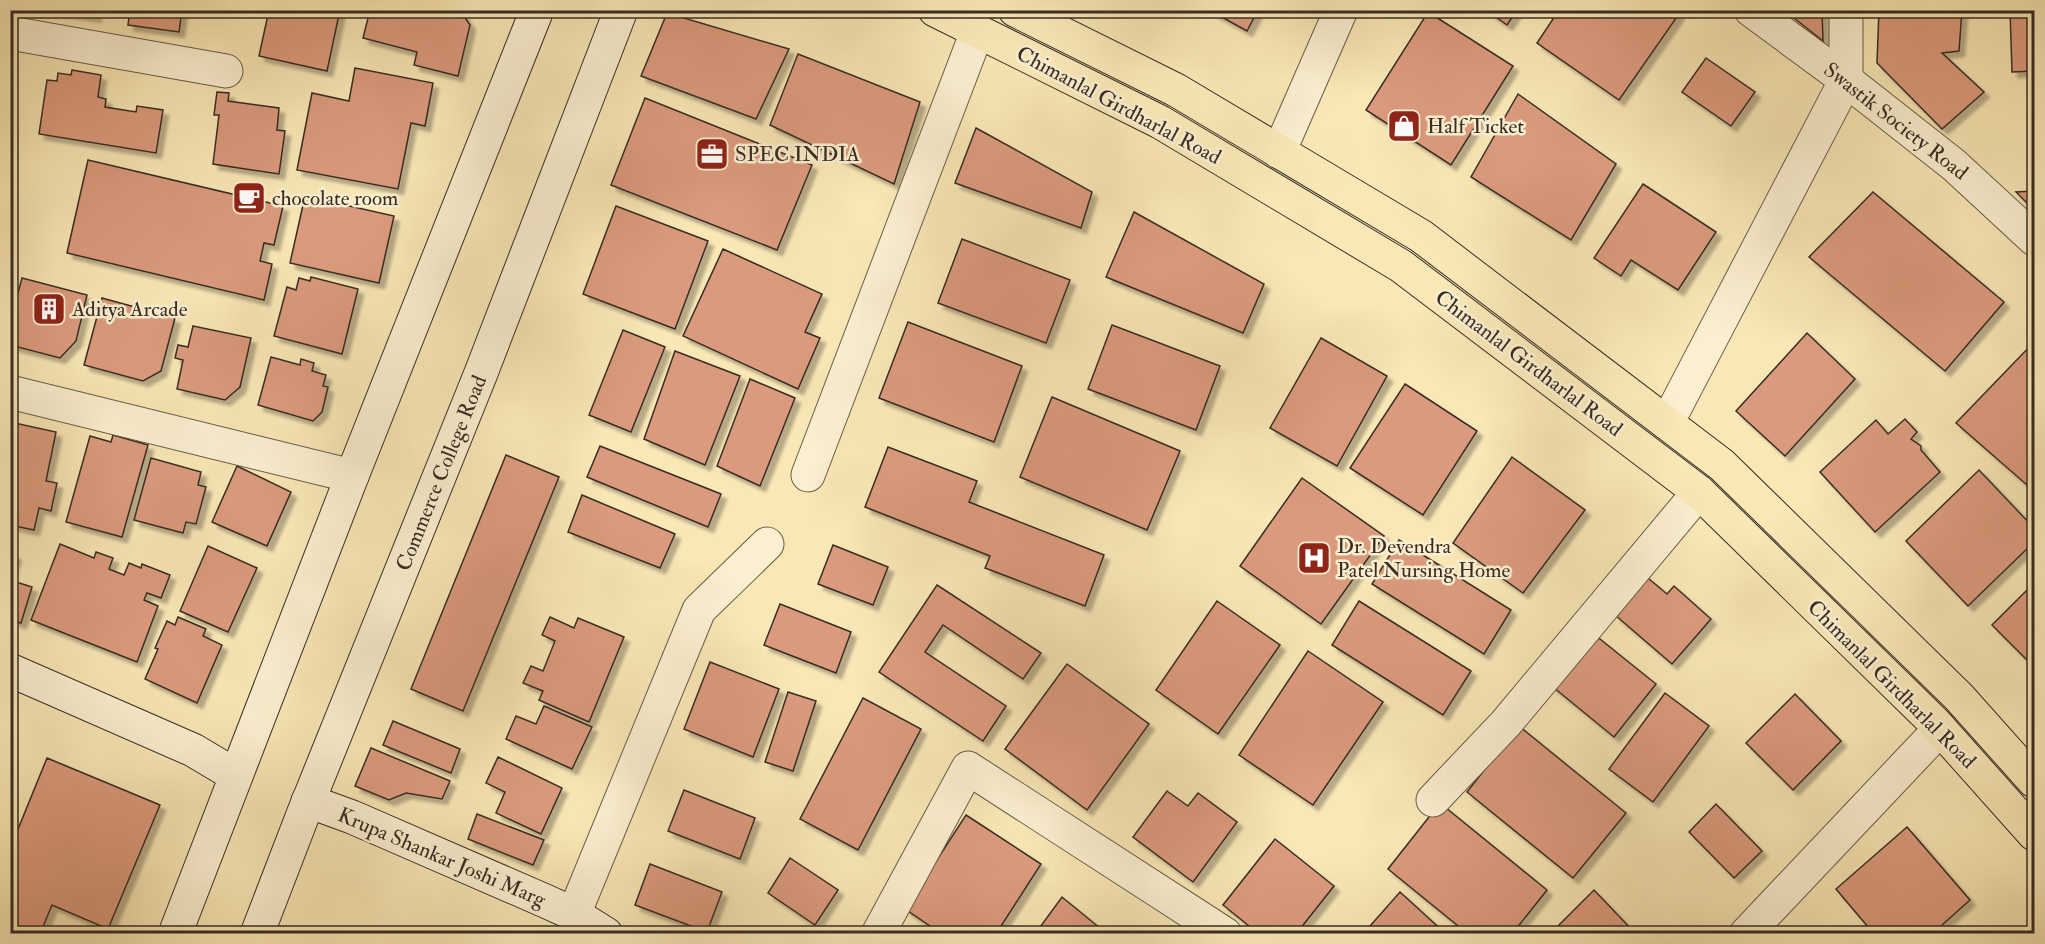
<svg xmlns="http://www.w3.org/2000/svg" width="2045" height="944" font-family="'IM FELL Double Pica',serif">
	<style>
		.building { fill: #db9a7d; stroke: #372d24; stroke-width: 1.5; filter: url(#shadow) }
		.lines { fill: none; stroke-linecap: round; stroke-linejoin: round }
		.street-casing { stroke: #685c48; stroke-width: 35 }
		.secondary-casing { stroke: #372d24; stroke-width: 35 }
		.primary-casing { stroke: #372d24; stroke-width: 35 }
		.street { stroke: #fbefd0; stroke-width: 33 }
		.secondary { stroke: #fbefd0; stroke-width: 33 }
		.primary { stroke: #f9e7b6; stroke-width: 33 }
		.labels { text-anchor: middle; stroke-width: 5; stroke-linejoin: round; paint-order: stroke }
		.street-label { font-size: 21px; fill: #372d24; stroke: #fbefd0 }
		.poi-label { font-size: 21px; fill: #372d24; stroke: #fbefd0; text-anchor: start }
	</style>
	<defs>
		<filter id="shadow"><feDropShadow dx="5.5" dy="5.5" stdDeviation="1.5" flood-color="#0004"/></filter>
	</defs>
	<rect width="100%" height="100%" fill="#f9e7b6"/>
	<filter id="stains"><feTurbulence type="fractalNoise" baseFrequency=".00333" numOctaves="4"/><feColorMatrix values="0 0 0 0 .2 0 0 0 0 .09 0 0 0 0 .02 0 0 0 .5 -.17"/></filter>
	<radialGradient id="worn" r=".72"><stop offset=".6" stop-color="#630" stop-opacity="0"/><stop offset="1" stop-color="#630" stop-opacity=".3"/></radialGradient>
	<!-- building -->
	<g class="building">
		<path d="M49 10H96V17Z"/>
		<path d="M130 10H182L179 32 128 25Z"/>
		<path d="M269 10H340L327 71 259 56Z"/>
		<path d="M370 10H460L470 25 458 76 414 65 417 52 363 38Z"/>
		<path d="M1209 10H1258L1247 31Z"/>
		<path d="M1486 10H1517L1507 25Z"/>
		<path d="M1559 10H1674L1679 14 1619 100 1537 43Z"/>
		<path d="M1784 10H1822L1823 41Z"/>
		<path d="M1879 10H1962L1959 51 1942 53 1984 92 1942 129 1877 63Z"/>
		<path d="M2010 10H2034V71L2012 72Z"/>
		<path d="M1428 12 1513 66 1451 165 1366 110Z"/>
		<path d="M667 13 789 49 756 119 641 76Z"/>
		<path d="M798 54 920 102 894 184 770 125Z"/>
		<path d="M1706 58 1755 92 1731 126 1682 92Z"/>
		<path d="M355 68 433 83 425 126 411 123 398 189 297 170 312 93 349 101Z"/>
		<path d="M72 70 101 75 98 97 106 99 105 107 136 112 137 106 163 110 156 153 39 134 47 80 57 81 58 73 71 75Z"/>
		<path d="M217 92 229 93 228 101 279 108 277 130 285 131 279 174 213 164 219 115H214Z"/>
		<path d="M1518 94 1616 164 1571 240 1471 177Z"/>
		<path d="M645 98 812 165 777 250 611 185Z"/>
		<path d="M976 128 1092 192 1081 228 955 183Z"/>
		<path d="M88 160 283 206 274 245 264 243 260 261 272 264 264 300 67 253Z"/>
		<path d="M1643 184 1716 232 1678 290 1631 260 1621 276 1594 258Z"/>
		<path d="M2034 191V210L2016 192Z"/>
		<path d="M1873 192 2004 302 1945 371 1809 257Z"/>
		<path d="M305 196 394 216 379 283 290 263Z"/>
		<path d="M616 206 708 241 675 329 583 294Z"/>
		<path d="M1134 212 1264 284 1243 333 1106 277Z"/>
		<path d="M962 239 1070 280 1046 343 938 303Z"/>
		<path d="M723 249 822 294 805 332 820 338 798 389 683 336Z"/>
		<path d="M311 277 358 289 342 354 274 336 287 287 296 290 299 278 310 281Z"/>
		<path d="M22 278 87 295 76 341 60 358 10 345V323Z"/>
		<path d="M102 298 175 318 161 371 143 381 84 365Z"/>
		<path d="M908 322 1022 366 994 442 879 398Z"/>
		<path d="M1112 325 1220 366 1196 430 1088 389Z"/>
		<path d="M193 326 251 338 240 387 225 400 177 389 183 360 175 358 178 345 188 347Z"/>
		<path d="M623 330 665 347 631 432 589 415Z"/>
		<path d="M1807 333 1855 379 1785 456 1736 411Z"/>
		<path d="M1321 338 1387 376 1337 466 1270 428Z"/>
		<path d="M2034 342V477L2027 485 1956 423Z"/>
		<path d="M675 351 740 376 705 465 644 439Z"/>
		<path d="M271 357 300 365 301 359 314 363 312 371 326 375 323 386 328 387 322 412 313 421 258 405Z"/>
		<path d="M750 379 795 398 760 486 717 466Z"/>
		<path d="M1405 384 1477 431 1423 515 1350 468Z"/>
		<path d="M1052 397 1180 451 1147 530 1020 477Z"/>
		<path d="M1905 419 1917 432 1911 439 1921 446V450L1940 472 1875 532 1820 472 1876 420 1888 434Z"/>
		<path d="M10 422 56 432 46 481 57 483 51 511 39 508 34 530 10 525Z"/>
		<path d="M113 435 148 445 122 537 66 522 90 436 111 442Z"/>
		<path d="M600 446 721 494 708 527 587 477Z"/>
		<path d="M888 447 977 481 969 502 1104 555 1085 606 985 568 990 556 865 507Z"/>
		<path d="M506 455 559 477 463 711 411 689Z"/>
		<path d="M1512 457 1585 510 1523 593 1453 543Z"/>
		<path d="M151 458 201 472 198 485 206 487 196 524 186 522 183 533 134 520Z"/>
		<path d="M237 466 291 492 267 546 212 522Z"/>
		<path d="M1979 470 2034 528V542L1968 606 1906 541Z"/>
		<path d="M1302 478 1384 536 1321 624 1240 566Z"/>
		<path d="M582 495 675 534 660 568 568 532Z"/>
		<path d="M1399 540 1511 610 1484 654 1372 584Z"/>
		<path d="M60 544 94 558 96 552 113 558 109 569 124 575 129 563 141 568 142 564 170 575 161 598 147 593 144 600 158 606 137 662 31 620Z"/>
		<path d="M833 545 888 567 873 605 818 584Z"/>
		<path d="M208 546 257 568 228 632 180 611Z"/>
		<path d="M10 553 16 555 10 574Z"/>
		<path d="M1648 578 1667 594 1674 586 1711 619 1672 664 1615 615Z"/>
		<path d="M10 580 32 587 21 623 10 620Z"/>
		<path d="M2034 583V667L1992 625Z"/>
		<path d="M937 585 1041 653 1023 679 943 625 925 652 1006 706 983 741 879 672Z"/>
		<path d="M1217 601 1280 645 1218 734 1156 690Z"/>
		<path d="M1359 601 1471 671 1443 715 1332 645Z"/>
		<path d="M780 604 851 632 836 673 764 645Z"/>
		<path d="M178 617 206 629 203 636 222 645 197 703 145 679 158 649 155 648 167 621 175 625Z"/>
		<path d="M550 617 574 628 578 618 624 637 589 722 539 700 543 691 523 683 531 666 543 671 555 641 542 635Z"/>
		<path d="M1590 631 1656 684 1614 737 1548 683Z"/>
		<path d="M1308 651 1383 702 1313 805 1239 755Z"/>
		<path d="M710 662 779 689 753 757 684 729Z"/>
		<path d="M1067 664 1149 724 1087 810 1005 749Z"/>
		<path d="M788 692 816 701 793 771 765 762Z"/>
		<path d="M1665 693 1709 726 1653 802 1609 769Z"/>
		<path d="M1795 694 1841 741 1793 790 1746 743Z"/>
		<path d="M863 698 921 729 858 850 800 819Z"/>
		<path d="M544 706 592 727 572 769 506 739 516 716 536 724Z"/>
		<path d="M393 721 460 749 451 773 383 745Z"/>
		<path d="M1519 726 1626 813 1573 878 1467 792Z"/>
		<path d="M371 748 450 781 442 799 406 793 389 800 355 786Z"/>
		<path d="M498 757 562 788 541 834 496 813 505 792 486 783Z"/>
		<path d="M47 758 160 805 108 929 52 905 40 934H10V832L16 834Z"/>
		<path d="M684 790 755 818 740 859 668 831Z"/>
		<path d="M1167 791 1188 806 1198 793 1237 822 1193 882 1133 837Z"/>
		<path d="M1440 803 1547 890 1512 934H1468L1388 869Z"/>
		<path d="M1716 804 1762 851 1734 878 1689 832Z"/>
		<path d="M477 814 544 840 533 865 468 839Z"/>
		<path d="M966 815 1041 864 996 934H942L905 909Z"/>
		<path d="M1907 827 1970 900 1932 934H1874L1836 889Z"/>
		<path d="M1275 839 1334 886 1296 934H1259L1223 905Z"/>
		<path d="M790 858 838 890 815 925 768 893Z"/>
		<path d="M650 864 722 892 707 932 635 905Z"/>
		<path d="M1594 890 1636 934H1550Z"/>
		<path d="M1400 892 1446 934H1363Z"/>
		<path d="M1062 897 1106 933V934H1035Z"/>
	</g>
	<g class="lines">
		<defs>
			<g id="street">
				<path d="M1751 10 1846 80 1954 165 2034 239"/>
				<path d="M10 33 226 71"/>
				<path d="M1279 152 1341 10"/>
				<path d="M10 392 352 476"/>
				<path d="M1667 423 1846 80V10"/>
				<path d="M808 475 977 32"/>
				<path d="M1433 800 1506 723 1699 492"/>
				<path d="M574 914 699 610 767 544"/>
				<path d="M878 934 968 768 1225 934"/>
				<path d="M1746 934 1940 729"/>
			</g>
			<g id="secondary">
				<path d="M10 670 193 750 235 775"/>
				<path d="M308 801 352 817 543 900 574 914 606 934"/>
				<path d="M175 934 352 476 537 10"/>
				<path d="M257 934 304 812 481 373 621 10"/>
			</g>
			<g id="primary">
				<path d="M935 10 1160 122 1401 266 1699 492 1934 722 2034 834"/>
				<path d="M1015 10 1176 90 1421 236 1722 465 1959 697 2034 781"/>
			</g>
		</defs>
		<!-- street casing -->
		<use href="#street" class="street-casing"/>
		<!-- secondary casing -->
		<use href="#secondary" class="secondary-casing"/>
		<!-- primary casing -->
		<use href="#primary" class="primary-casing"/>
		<!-- street -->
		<use href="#street" class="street"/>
		<!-- secondary -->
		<use href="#secondary" class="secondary"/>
		<!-- primary -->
		<use href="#primary" class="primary"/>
	</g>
	<!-- icons -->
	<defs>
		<symbol id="shop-square" viewBox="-11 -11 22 22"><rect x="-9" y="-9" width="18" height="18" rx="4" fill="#8f2418" stroke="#fbefd0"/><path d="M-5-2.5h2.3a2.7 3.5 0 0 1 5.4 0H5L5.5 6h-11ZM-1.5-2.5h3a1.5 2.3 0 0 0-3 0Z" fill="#fff"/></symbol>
		<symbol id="office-square" viewBox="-11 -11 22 22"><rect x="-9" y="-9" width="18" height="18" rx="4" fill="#8f2418" stroke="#fbefd0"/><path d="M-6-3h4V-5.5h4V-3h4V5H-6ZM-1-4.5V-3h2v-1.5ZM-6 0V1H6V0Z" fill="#fff"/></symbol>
		<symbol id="cafe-square" viewBox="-11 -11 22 22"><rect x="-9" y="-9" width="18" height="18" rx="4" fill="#8f2418" stroke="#fbefd0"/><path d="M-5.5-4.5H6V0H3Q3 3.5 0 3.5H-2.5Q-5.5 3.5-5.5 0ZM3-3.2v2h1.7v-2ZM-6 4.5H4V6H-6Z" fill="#fff"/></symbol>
		<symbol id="building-square" viewBox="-11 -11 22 22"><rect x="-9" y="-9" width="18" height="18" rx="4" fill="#8f2418" stroke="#fbefd0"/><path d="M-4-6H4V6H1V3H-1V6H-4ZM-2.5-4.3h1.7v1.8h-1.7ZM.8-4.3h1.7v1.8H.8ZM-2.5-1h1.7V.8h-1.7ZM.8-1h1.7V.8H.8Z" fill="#fff"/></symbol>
		<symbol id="hospital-square" viewBox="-11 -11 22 22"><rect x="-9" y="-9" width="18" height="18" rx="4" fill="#8f2418" stroke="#fbefd0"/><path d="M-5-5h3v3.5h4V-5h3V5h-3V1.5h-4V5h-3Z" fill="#fff"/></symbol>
	</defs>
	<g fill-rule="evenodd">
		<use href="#shop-square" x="1385" y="107" width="38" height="38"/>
		<use href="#office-square" x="693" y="135" width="38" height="38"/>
		<use href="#cafe-square" x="230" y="179" width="38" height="38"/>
		<use href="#building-square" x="30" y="290" width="38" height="38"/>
		<use href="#hospital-square" x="1295" y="539" width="38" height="38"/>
	</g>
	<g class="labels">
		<!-- street labels -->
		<g class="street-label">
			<text transform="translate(1119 105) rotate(28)" y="7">Chimanlal Girdharlal Road</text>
			<text transform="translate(1896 121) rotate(38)" y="7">Swastik Society Road</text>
			<text transform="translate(1529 363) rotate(37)" y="7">Chimanlal Girdharlal Road</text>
			<text transform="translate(441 473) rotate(-68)" y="7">Commerce College Road</text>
			<text transform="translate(1892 684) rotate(45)" y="7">Chimanlal Girdharlal Road</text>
			<text transform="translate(442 857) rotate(23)" y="7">Krupa Shankar Joshi Marg</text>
		</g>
		<!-- poi labels -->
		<g class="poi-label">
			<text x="1427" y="133">Half Ticket</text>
			<text x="735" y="161">SPEC INDIA</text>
			<text x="272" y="205">chocolate room</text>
			<text x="72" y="316">Aditya Arcade</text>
			<text x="1337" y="553">Dr. Devendra<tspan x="1337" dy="24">Patel Nursing Home</tspan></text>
		</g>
	</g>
	<!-- margin -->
	<rect width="2045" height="944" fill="none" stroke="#f9e7b6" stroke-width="36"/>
	<rect x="12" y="12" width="2021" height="920" fill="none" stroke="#372d24" stroke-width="3"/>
	<rect x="18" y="18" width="2009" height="908" fill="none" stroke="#372d24" stroke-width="1.5"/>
	<rect width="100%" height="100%" filter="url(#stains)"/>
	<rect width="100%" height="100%" fill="url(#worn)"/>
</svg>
